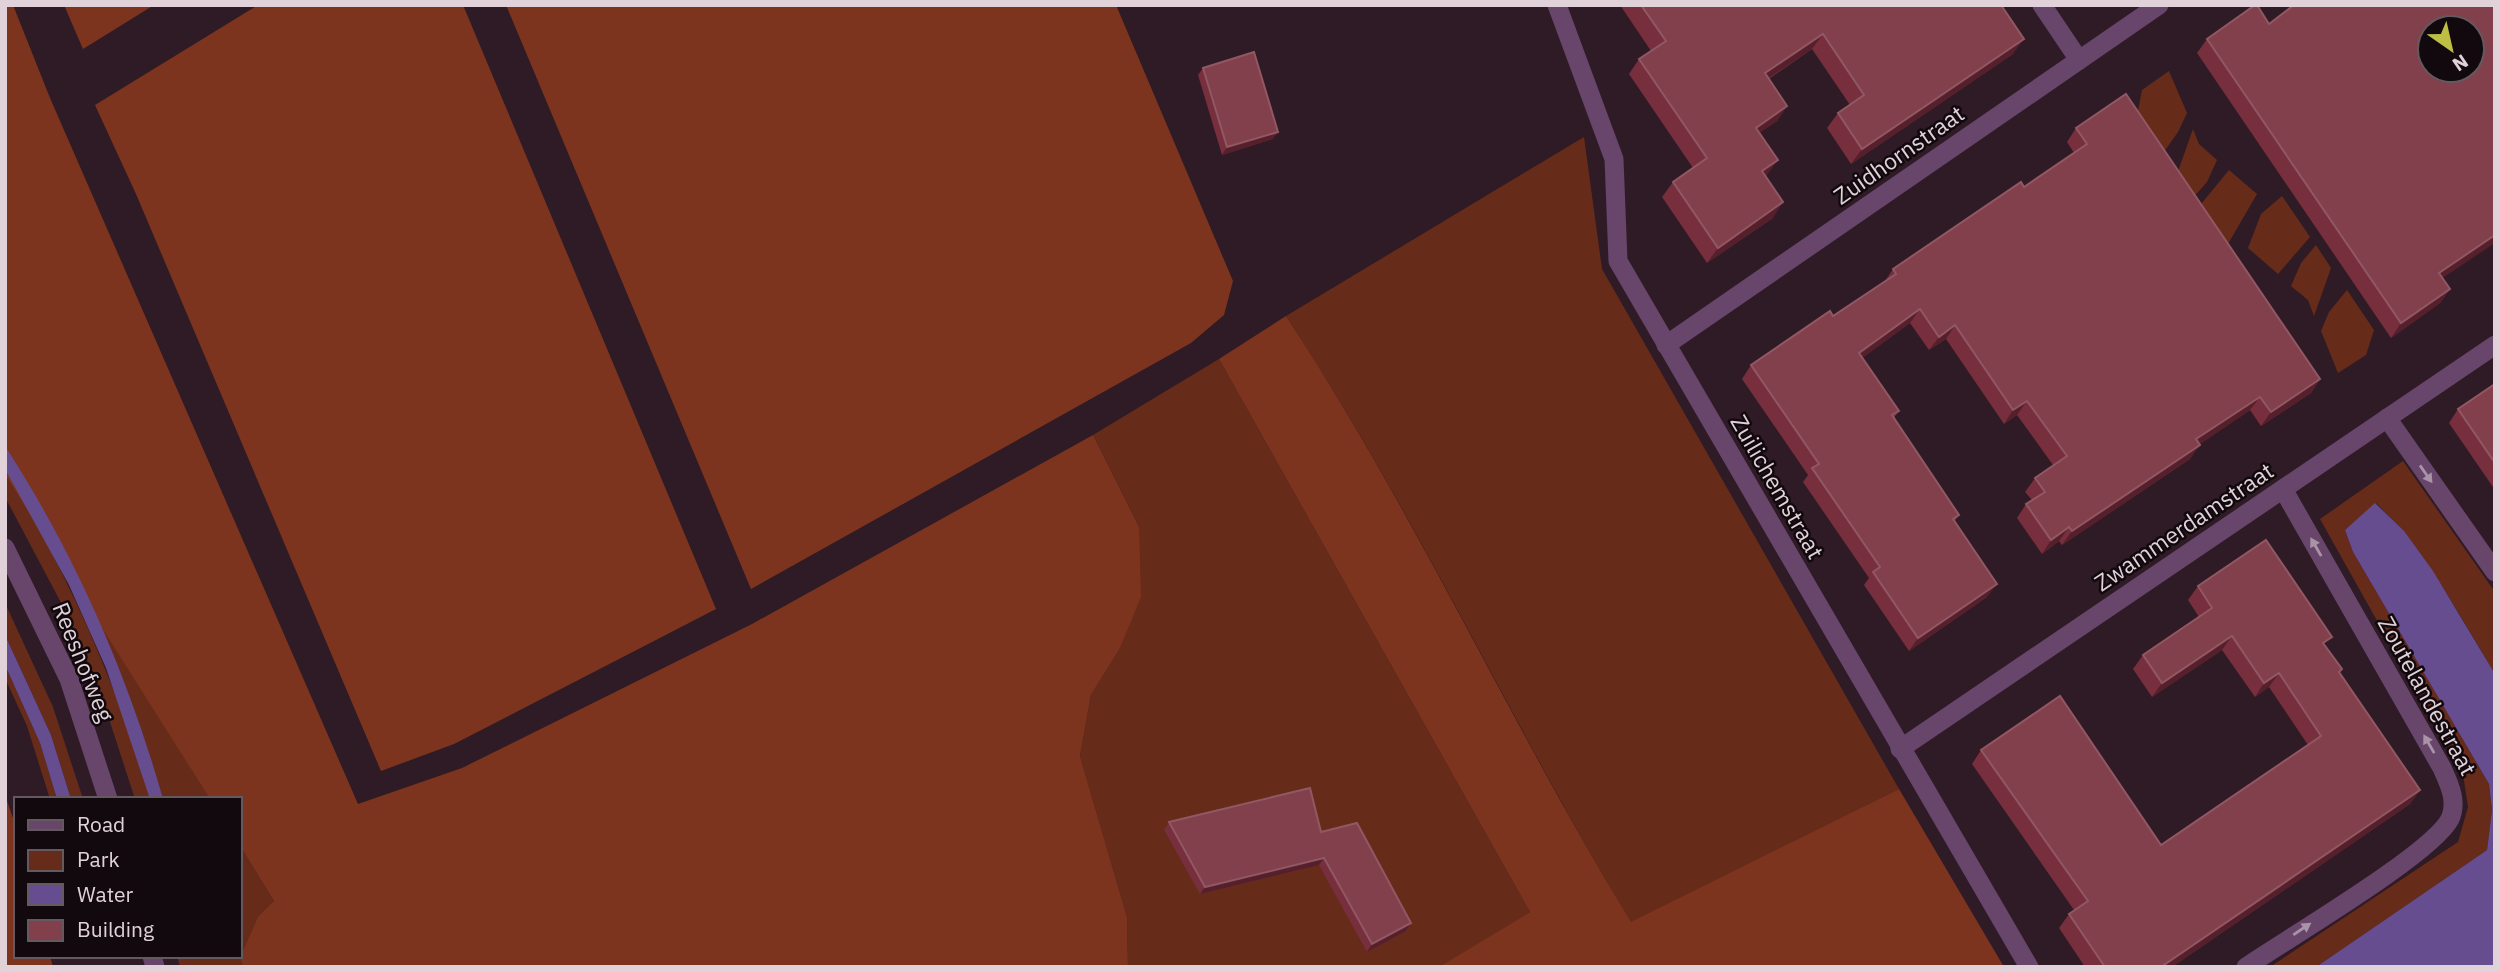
<svg xmlns="http://www.w3.org/2000/svg" width="2500" height="972" font-family="'IBM Plex Sans',sans-serif">
	<style>
		.green { fill: #672b1a }
		.forest { fill: #7d341e }
		.water { fill: #664d90 }
		.lines { fill: none; stroke-linecap: round; stroke-linejoin: round }
		.minor { stroke: #68456b; stroke-width: 19 }
		.tertiary { stroke: #68456b; stroke-width: 19 }
		.wall { fill: #772e3d }
		.shaded-wall { fill: #551f2c }
		.building { fill: #82404d; stroke: #915763; stroke-width: 2; fill-rule: evenodd }
		.oneway { fill: #aa93a7 }
		.labels { text-anchor: middle; stroke-width: 5; stroke-linejoin: round; paint-order: stroke }
		.street-label { font-size: 23px; fill: #e0d2d8; stroke: #11090d }
	</style>
	<rect width="100%" height="100%" fill="#2f1b25"/>
	<!-- green -->
	<g class="green">
		<path d="M2169 71 2187 113 2178 132 2161 156 2133 115 2138 111 2142 90Z"/>
		<path d="M2193 129 2199 144 2217 160 2207 182 2191 200 2176 177Z"/>
		<path d="M1584 137 1602 269 1899 789 1631 923C1511 723 1414 510 1286 316Z"/>
		<path d="M2229 170 2257 194 2225 249 2197 209Z"/>
		<path d="M2282 196 2310 237 2278 274 2248 248 2261 214Z"/>
		<path d="M2316 245 2331 268 2314 316 2308 300 2291 286 2301 263Z"/>
		<path d="M2347 290 2374 330 2366 355 2338 373 2321 331 2329 312Z"/>
		<path d="M1219 359 1530 912 1440 967H1128L1127 917 1080 756 1091 695 1119 650 1139 527 1093 435Z"/>
		<path d="M2403 461 2495 592V674C2459 614 2426 552 2376 503L2345 530 2353 552 2489 784 2492 810 2487 850 2316 967H2270L2458 842 2468 807 2463 774 2320 519Z"/>
		<path d="M5 469C61 562 105 658 139 761L134 734 77 585 210 799H135L99 688 67 614 5 497Z"/>
		<path d="M5 603 53 707 83 799H71L51 735 5 635Z"/>
		<path d="M5 665 40 743 57 799H50L27 726 5 678Z"/>
		<path d="M240 846 274 901 240 958 243 967H180L177 956H240Z"/>
	</g>
	<!-- forest -->
	<g class="forest">
		<path d="M5 5H13L50 98 358 804 462 768 752 624 1093 435 1139 527 1141 597 1119 650 1091 695 1080 756 1127 917 1128 967H243L240 958 258 917 274 901 240 846V799H210L5 474Z"/>
		<path d="M64 5H154L83 49Z"/>
		<path d="M258 5H463L716 609 454 744 381 771 136 194 95 105Z"/>
		<path d="M506 5H1116L1233 281 1224 315 1191 343 751 589Z"/>
		<path d="M1286 316C1414 510 1510 724 1631 922L1899 789 2004 967H1439L1530 912 1219 359Z"/>
		<path d="M5 795 16 827V956H50L53 967H5Z"/>
	</g>
	<!-- water -->
	<g class="water">
		<path d="M5 446C75 554 128 675 163 799H150L106 668 69 585 5 469Z"/>
		<path d="M2375 503 2404 531 2433 571 2495 674V967H2316L2487 850 2492 810 2489 784 2353 552 2345 530Z"/>
		<path d="M5 635 51 735 71 799H57L40 743 5 665Z"/>
	</g>
	<g class="lines">
		<!-- minor -->
		<g class="minor">
			<path d="M1557 5 1614 159 1618 261 2029 967"/>
			<path d="M2042 5 2079 60"/>
			<path d="M1666 345 2159 5"/>
			<path d="M2387 418 2495 572"/>
			<path d="M1900 749 2495 345"/>
			<path d="M2246 967C2285 940 2432 854 2450 819 2458 801 2449 784 2442 768L2283 489"/>
		</g>
		<!-- tertiary -->
		<g class="tertiary">
			<path d="M5 548 69 679 108 799"/>
			<path d="M152 956 155 967"/>
		</g>
	</g>
	<!-- wall -->
	<g class="wall">
		<path d="M1620 5H2001L2013 54 1851 164 1827 128 1838 113 1850 105 1812 49 1769 79 1787 106 1777 121 1759 133 1767 175 1766 176 1773 218 1707 263 1662 197 1673 182 1693 168 1629 74 1639 59 1651 51Z"/>
		<path d="M2207 39 2443 278 2450 289 2440 303 2391 338 2197 53Z"/>
		<path d="M1203 68 1273 139 1222 155 1198 75Z"/>
		<path d="M2076 128 2320 379 2311 393 2261 426 2250 410 2200 444 2190 459 2062 545 2059 541 2042 554 2017 518 2026 504 2032 500 2025 492 2035 478 2053 465 2017 415 2004 424 1946 339 1929 350 1910 323 1862 358 1899 411 1894 418 1959 515 1955 521 1987 597 1909 651 1864 585 1869 578 1803 482 1808 475 1742 379 1751 365 1833 316 1885 281 1893 269 2024 187 2074 153 2067 142Z"/>
		<path d="M2495 384V490L2449 423 2458 409Z"/>
		<path d="M2198 586 2325 646 2339 673 2420 790 2410 804 2172 967H2085L2059 928 2069 914 2074 910 1972 764 1981 750 2161 845 2308 745 2269 687 2255 697 2222 650 2152 697 2133 669 2143 655 2199 617 2188 600Z"/>
		<path d="M1169 822 1321 832 1411 923 1406 931 1367 952 1319 865 1200 894 1164 830Z"/>
	</g>
	<!-- shaded-wall -->
	<g class="shaded-wall">
		<path d="M1823 34 1812 49 1754 88 1765 73Z"/>
		<path d="M2024 39 2013 54 1851 164 1862 149Z"/>
		<path d="M1787 106 1777 121 1745 143 1756 128Z"/>
		<path d="M1278 132 1273 139 1222 155 1227 147Z"/>
		<path d="M1778 160 1767 175 1751 186 1762 171Z"/>
		<path d="M1783 202 1773 218 1707 263 1718 248Z"/>
		<path d="M2495 235V243L2429 287 2439 273Z"/>
		<path d="M2450 289 2440 303 2391 338 2401 323Z"/>
		<path d="M1920 309 1910 323 1850 367 1859 353Z"/>
		<path d="M1955 325 1946 339 1929 350 1939 337Z"/>
		<path d="M2320 379 2311 393 2261 426 2271 412Z"/>
		<path d="M2260 397 2250 410 2187 453 2196 439Z"/>
		<path d="M2027 401 2017 415 2004 424 2013 410Z"/>
		<path d="M2200 445 2190 459 2062 545 2072 531Z"/>
		<path d="M2069 527 2059 541 2042 554 2051 540Z"/>
		<path d="M1997 584 1987 597 1909 651 1918 638Z"/>
		<path d="M2232 636 2222 650 2152 697 2162 683Z"/>
		<path d="M2279 673 2269 687 2255 697 2264 683Z"/>
		<path d="M2420 790 2410 804 2172 967H2161Z"/>
		<path d="M1324 858 1319 865 1200 894 1205 887Z"/>
		<path d="M1411 923 1406 931 1367 952 1372 944Z"/>
	</g>
	<!-- building -->
	<g class="building">
		<path d="M1641 5H2001L2024 39 1862 149 1838 113 1864 95 1823 34 1765 73 1787 106 1756 128 1778 160 1762 171 1783 202 1718 248 1673 182 1707 158 1639 59 1666 41Z"/>
		<path d="M2255 5H2257L2269 24 2294 5H2495V235L2439 273 2450 289 2401 323 2207 39ZM2430 28H2472V70H2430Z"/>
		<path d="M1254 52 1278 132 1227 147 1203 68Z"/>
		<path d="M2126 94 2320 379 2271 412 2260 397 2196 439 2200 445 2072 531 2069 527 2051 540 2026 504 2045 492 2035 478 2067 456 2027 401 2013 410 1955 325 1939 337 1920 309 1859 353 1899 411 1892 415 1959 515 1953 519 1997 584 1918 638 1873 572 1880 567 1812 468 1819 464 1751 365 1830 311 1833 316 1896 274 1893 269 2021 182 2024 187 2087 144 2076 128Z"/>
		<path d="M2495 384V463L2458 409Z"/>
		<path d="M2266 540 2332 637 2323 643 2342 669 2339 672 2420 790 2161 967H2105L2069 914 2088 901 1981 750 2060 696 2161 845 2321 736 2279 673 2264 683 2232 636 2162 683 2143 655 2212 608 2198 586Z"/>
		<path d="M1310 788 1321 832 1357 823 1411 923 1372 944 1324 858 1205 887 1169 822Z"/>
	</g>
	<!-- one-way arrows -->
	<defs><path id="oneway-solid" d="M-6-.8H1V-3.2L6.5 0L1 3.2V.8H-6Z" transform="scale(1.75)"/></defs>
	<g class="oneway">
		<use href="#oneway-solid" transform="translate(2426 474) rotate(55)"/>
		<use href="#oneway-solid" transform="translate(2316 547) rotate(-120)"/>
		<use href="#oneway-solid" transform="translate(2429 744) rotate(-120)"/>
		<use href="#oneway-solid" transform="translate(2302 929) rotate(-34)"/>
	</g>
	<g class="labels">
		<!-- street labels -->
		<g class="street-label">
			<text transform="translate(1899 155) rotate(-35)" y="8">Zuidhornstraat</text>
			<text transform="translate(1777 487) rotate(60)" y="8">Zuilichemstraat</text>
			<text transform="translate(2184 527) rotate(-34)" y="8">Zwammerdamstraat</text>
			<text transform="translate(83 662) rotate(68)" y="8">Reeshofweg</text>
			<text transform="translate(2427 696) rotate(61)" y="8">Zoutelandestraat</text>
		</g>
	</g>
	<!-- border -->
	<rect width="2500" height="972" fill="none" stroke="#e0d2d8" stroke-width="14"/>
	<!-- legend -->
	<rect x="14" y="797" width="228" height="161" fill="#11090d" stroke="#64595e" stroke-width="2"/>
	<rect x="28" y="820" width="35" height="10" fill="#68456b" stroke="#64595e" stroke-width="2"/>
	<text x="77" y="832" font-size="21" fill="#e0d2d8">Road</text>
	<rect x="28" y="850" width="35" height="21" fill="#672b1a" stroke="#64595e" stroke-width="2"/>
	<text x="77" y="867" font-size="21" fill="#e0d2d8">Park</text>
	<rect x="28" y="884" width="35" height="21" fill="#664d90" stroke="#64595e" stroke-width="2"/>
	<text x="77" y="902" font-size="21" fill="#e0d2d8">Water</text>
	<rect x="28" y="920" width="35" height="21" fill="#82404d" stroke="#64595e" stroke-width="2"/>
	<text x="77" y="937" font-size="21" fill="#e0d2d8">Building</text>
	<!-- north arrow -->
	<g transform="translate(2451 49) rotate(146)"><circle r="33" fill="#11090d" stroke="#64595e" stroke-width="2"/>
	<path d="M0-5L12 26L0 18L-12 26Z" fill="#bcbf44"/>
	<text y="-10" font-size="19" font-weight="bold" text-anchor="middle" fill="#e0d2d8">N</text>
	</g>
</svg>
